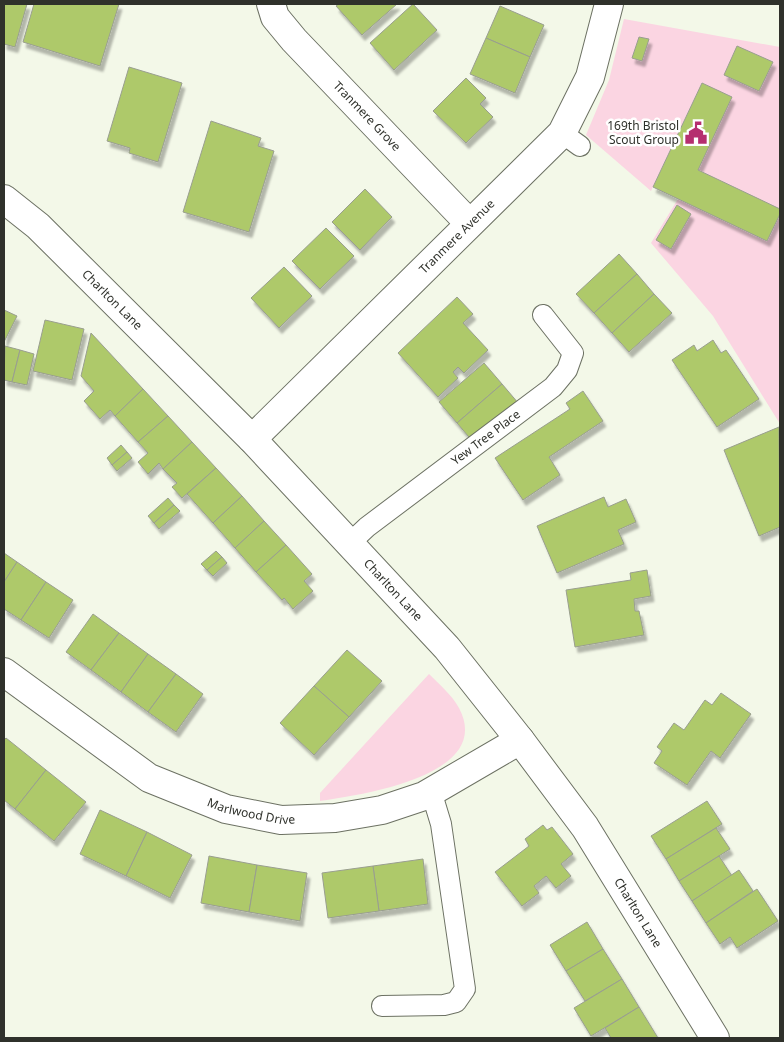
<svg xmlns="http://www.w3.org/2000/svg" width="784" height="1042" font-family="'Noto Sans',sans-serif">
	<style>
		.green { fill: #fbd5e2 }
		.building { fill: #aec96b; stroke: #999e8f; filter: url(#shadow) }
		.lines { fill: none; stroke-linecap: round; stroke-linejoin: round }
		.service-casing { stroke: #6c7163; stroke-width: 22 }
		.minor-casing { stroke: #6c7163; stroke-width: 30 }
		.service { stroke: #fff; stroke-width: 20 }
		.minor { stroke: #fff; stroke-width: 28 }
		.labels { text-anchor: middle; stroke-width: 5; stroke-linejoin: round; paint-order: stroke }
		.street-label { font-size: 12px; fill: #2f312b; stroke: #fff }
		.poi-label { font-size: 12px; fill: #2f312b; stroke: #fff; text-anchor: end }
	</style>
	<defs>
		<filter id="shadow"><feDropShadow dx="3" dy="5.5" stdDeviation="1" flood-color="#0004"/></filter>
	</defs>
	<rect width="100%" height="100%" fill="#f3f8e8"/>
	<!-- green -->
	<g class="green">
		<path d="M624 19 780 47V209L698 170 702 83 651 191 586 135 609 80Z"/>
		<path d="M678 199 767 241 780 214V424L713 316 651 243Z"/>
		<path d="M429 674C439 684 452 695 459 708 495 776 360 795 320 801V793Z"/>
	</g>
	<!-- building -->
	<g class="building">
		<path d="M4 4H27L15 47 4 44Z"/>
		<path d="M34 4H119L100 66 23 42Z"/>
		<path d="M339 4H397L362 35 336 6Z"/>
		<path d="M413 4 437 30 394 70 370 43Z"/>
		<path d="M500 6 544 25 530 57 486 38Z"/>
		<path d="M639 37 649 39 642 61 632 58Z"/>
		<path d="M486 38 530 57 515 93 470 74Z"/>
		<path d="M737 46 773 62 759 91 724 75Z"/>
		<path d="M129 67 182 83 158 162 129 153 130 148 107 141Z"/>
		<path d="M466 78 486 98 480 104 493 117 466 143 433 111Z"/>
		<path d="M702 83 732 97 698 170 780 209V214L767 241 653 187Z"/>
		<path d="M211 121 261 138 258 146 274 151 249 232 183 212Z"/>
		<path d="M365 189 392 217 360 250 332 222Z"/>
		<path d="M677 205 691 214 671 249 656 240Z"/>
		<path d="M326 228 354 256 320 289 292 261Z"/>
		<path d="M619 254 637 274 594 313 576 294Z"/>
		<path d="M284 267 312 296 279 328 251 298Z"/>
		<path d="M637 274 654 294 612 333 594 313Z"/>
		<path d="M654 294 672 313 629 352 612 333Z"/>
		<path d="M457 297 473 314 463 323 488 350 464 373 458 367 453 372 458 378 438 397 398 353Z"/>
		<path d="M4 310 17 316 4 342Z"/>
		<path d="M45 320 84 329 72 380 33 371Z"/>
		<path d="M91 333 143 389 115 416 110 410 100 419 84 401 94 391 81 376Z"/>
		<path d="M713 340 721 353 726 350 759 399 717 427 672 360 694 345 697 351Z"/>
		<path d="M5 346 20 350 12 382 4 380Z"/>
		<path d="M20 350 34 354 27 385 12 382Z"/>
		<path d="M484 363 502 384 457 423 439 402Z"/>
		<path d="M502 384 519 404 474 443 457 423Z"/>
		<path d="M143 389 168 416 138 442 115 416Z"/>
		<path d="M583 391 603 421 549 457 560 475 523 500 495 458 570 409 566 403Z"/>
		<path d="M168 416 192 442 163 469 159 463 148 474 138 462 148 453 138 442Z"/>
		<path d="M779 427 780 527 759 536 724 450Z"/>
		<path d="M192 442 216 468 182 498 172 487 177 483 163 469Z"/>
		<path d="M121 445 127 452 112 465 107 458Z"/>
		<path d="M127 452 132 458 117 471 112 465Z"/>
		<path d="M216 468 242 496 213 523 187 494Z"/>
		<path d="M242 496 264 521 235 548 213 523Z"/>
		<path d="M604 497 608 507 626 499 636 522 618 530 624 544 557 573 537 526Z"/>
		<path d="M168 498 174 505 154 523 148 516Z"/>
		<path d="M174 505 180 511 159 529 154 523Z"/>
		<path d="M264 521 286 545 256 572 235 548Z"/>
		<path d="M286 545 312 574 304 581 313 591 293 609 284 598 282 600 256 572Z"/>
		<path d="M216 551 222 557 207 570 201 564Z"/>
		<path d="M4 553 17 562 4 582Z"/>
		<path d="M222 557 227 563 213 576 207 570Z"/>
		<path d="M17 562 46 582 21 620 4 609V582Z"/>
		<path d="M647 570 651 596 634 599 635 611H639L644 635 575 647 566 590 631 580 630 573Z"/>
		<path d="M46 582 73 600 49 638 21 620Z"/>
		<path d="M93 614 119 633 91 670 66 652Z"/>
		<path d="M119 633 148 654 121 692 91 670Z"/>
		<path d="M347 650 382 681 349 717 314 686Z"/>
		<path d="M148 654 176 674 148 712 121 692Z"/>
		<path d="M176 674 203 694 176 732 148 712Z"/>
		<path d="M314 686 349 717 314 755 280 723Z"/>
		<path d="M721 693 751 714 720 758 711 751 687 785 654 763 662 751 657 747 674 723 684 730 705 700 712 705Z"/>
		<path d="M6 738 46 770 15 809 4 800V740Z"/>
		<path d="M46 770 86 802 54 841 15 809Z"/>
		<path d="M707 801 722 824 666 859 651 836Z"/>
		<path d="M100 810 147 832 126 876 80 854Z"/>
		<path d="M543 825 547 830 552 827 573 854 561 864 571 876 556 888 546 876 534 886 539 893 522 906 495 872 529 846 525 839Z"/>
		<path d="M716 828 730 849 679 881 666 859Z"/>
		<path d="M147 832 192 855 170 898 126 876Z"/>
		<path d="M209 856 257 865 249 912 201 903Z"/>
		<path d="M719 856 732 876 692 901 679 881Z"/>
		<path d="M423 859 428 904 379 911 373 866Z"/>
		<path d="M257 865 307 873 300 921 249 912Z"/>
		<path d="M373 866 379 911 328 918 322 873Z"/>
		<path d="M739 870 753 891 706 923 692 901Z"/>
		<path d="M757 889 778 921 737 948 730 937 720 944 706 923Z"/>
		<path d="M587 922 603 949 566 971 550 945Z"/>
		<path d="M603 949 622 979 585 1001 566 971Z"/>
		<path d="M622 979 639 1007 591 1036 574 1008Z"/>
		<path d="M639 1007 658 1038H611L605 1028Z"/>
	</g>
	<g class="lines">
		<defs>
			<g id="service">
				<path d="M562 133 580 146"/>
				<path id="s1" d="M350 543 367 527 553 387 567 370 573 353 543 315"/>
				<path d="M382 1006 444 1005 456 1002 465 989 441 824 431 791"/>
			</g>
			<g id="minor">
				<path id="s2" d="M271 4 275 17 294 40 469 223"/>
				<path id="s3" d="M4 199 38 226 252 439 447 648 520 740 585 827 715 1038"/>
				<path id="s4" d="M252 439 562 133 590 77 609 4"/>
				<path id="s5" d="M4 672 149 778 226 809 281 820 335 818 382 810 424 796 520 740"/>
			</g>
		</defs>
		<!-- service casing -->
		<use href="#service" class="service-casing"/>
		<!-- minor casing -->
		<use href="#minor" class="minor-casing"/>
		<!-- service -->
		<use href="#service" class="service"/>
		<!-- minor -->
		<use href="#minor" class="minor"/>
	</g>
	<!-- icons -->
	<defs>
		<symbol id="civic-bare" viewBox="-9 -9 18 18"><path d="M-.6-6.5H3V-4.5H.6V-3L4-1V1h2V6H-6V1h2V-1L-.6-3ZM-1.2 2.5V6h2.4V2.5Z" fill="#b52e6f" stroke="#fff" stroke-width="2.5" paint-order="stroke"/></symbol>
	</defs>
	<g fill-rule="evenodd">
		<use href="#civic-bare" x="680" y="117" width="32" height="32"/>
	</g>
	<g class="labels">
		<!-- street labels -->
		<g class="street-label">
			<text dy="4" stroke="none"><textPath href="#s2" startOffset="149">Tranmere Grove</textPath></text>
			<text dy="4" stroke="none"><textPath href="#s4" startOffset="288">Tranmere Avenue</textPath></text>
			<text dy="4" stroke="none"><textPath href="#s3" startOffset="148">Charlton Lane</textPath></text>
			<text dy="4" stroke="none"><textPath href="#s1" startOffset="172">Yew Tree Place</textPath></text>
			<text dy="4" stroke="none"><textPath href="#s3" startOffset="552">Charlton Lane</textPath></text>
			<text dy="4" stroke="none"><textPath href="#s5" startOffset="288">Marlwood Drive</textPath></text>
			<text dy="4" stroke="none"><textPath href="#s3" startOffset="958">Charlton Lane</textPath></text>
		</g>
		<!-- poi labels -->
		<g class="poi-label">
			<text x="679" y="130">169th Bristol<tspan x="679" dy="14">Scout Group</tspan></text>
		</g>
	</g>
	<!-- border -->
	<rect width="784" height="1042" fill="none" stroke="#2f312b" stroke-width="10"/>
</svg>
